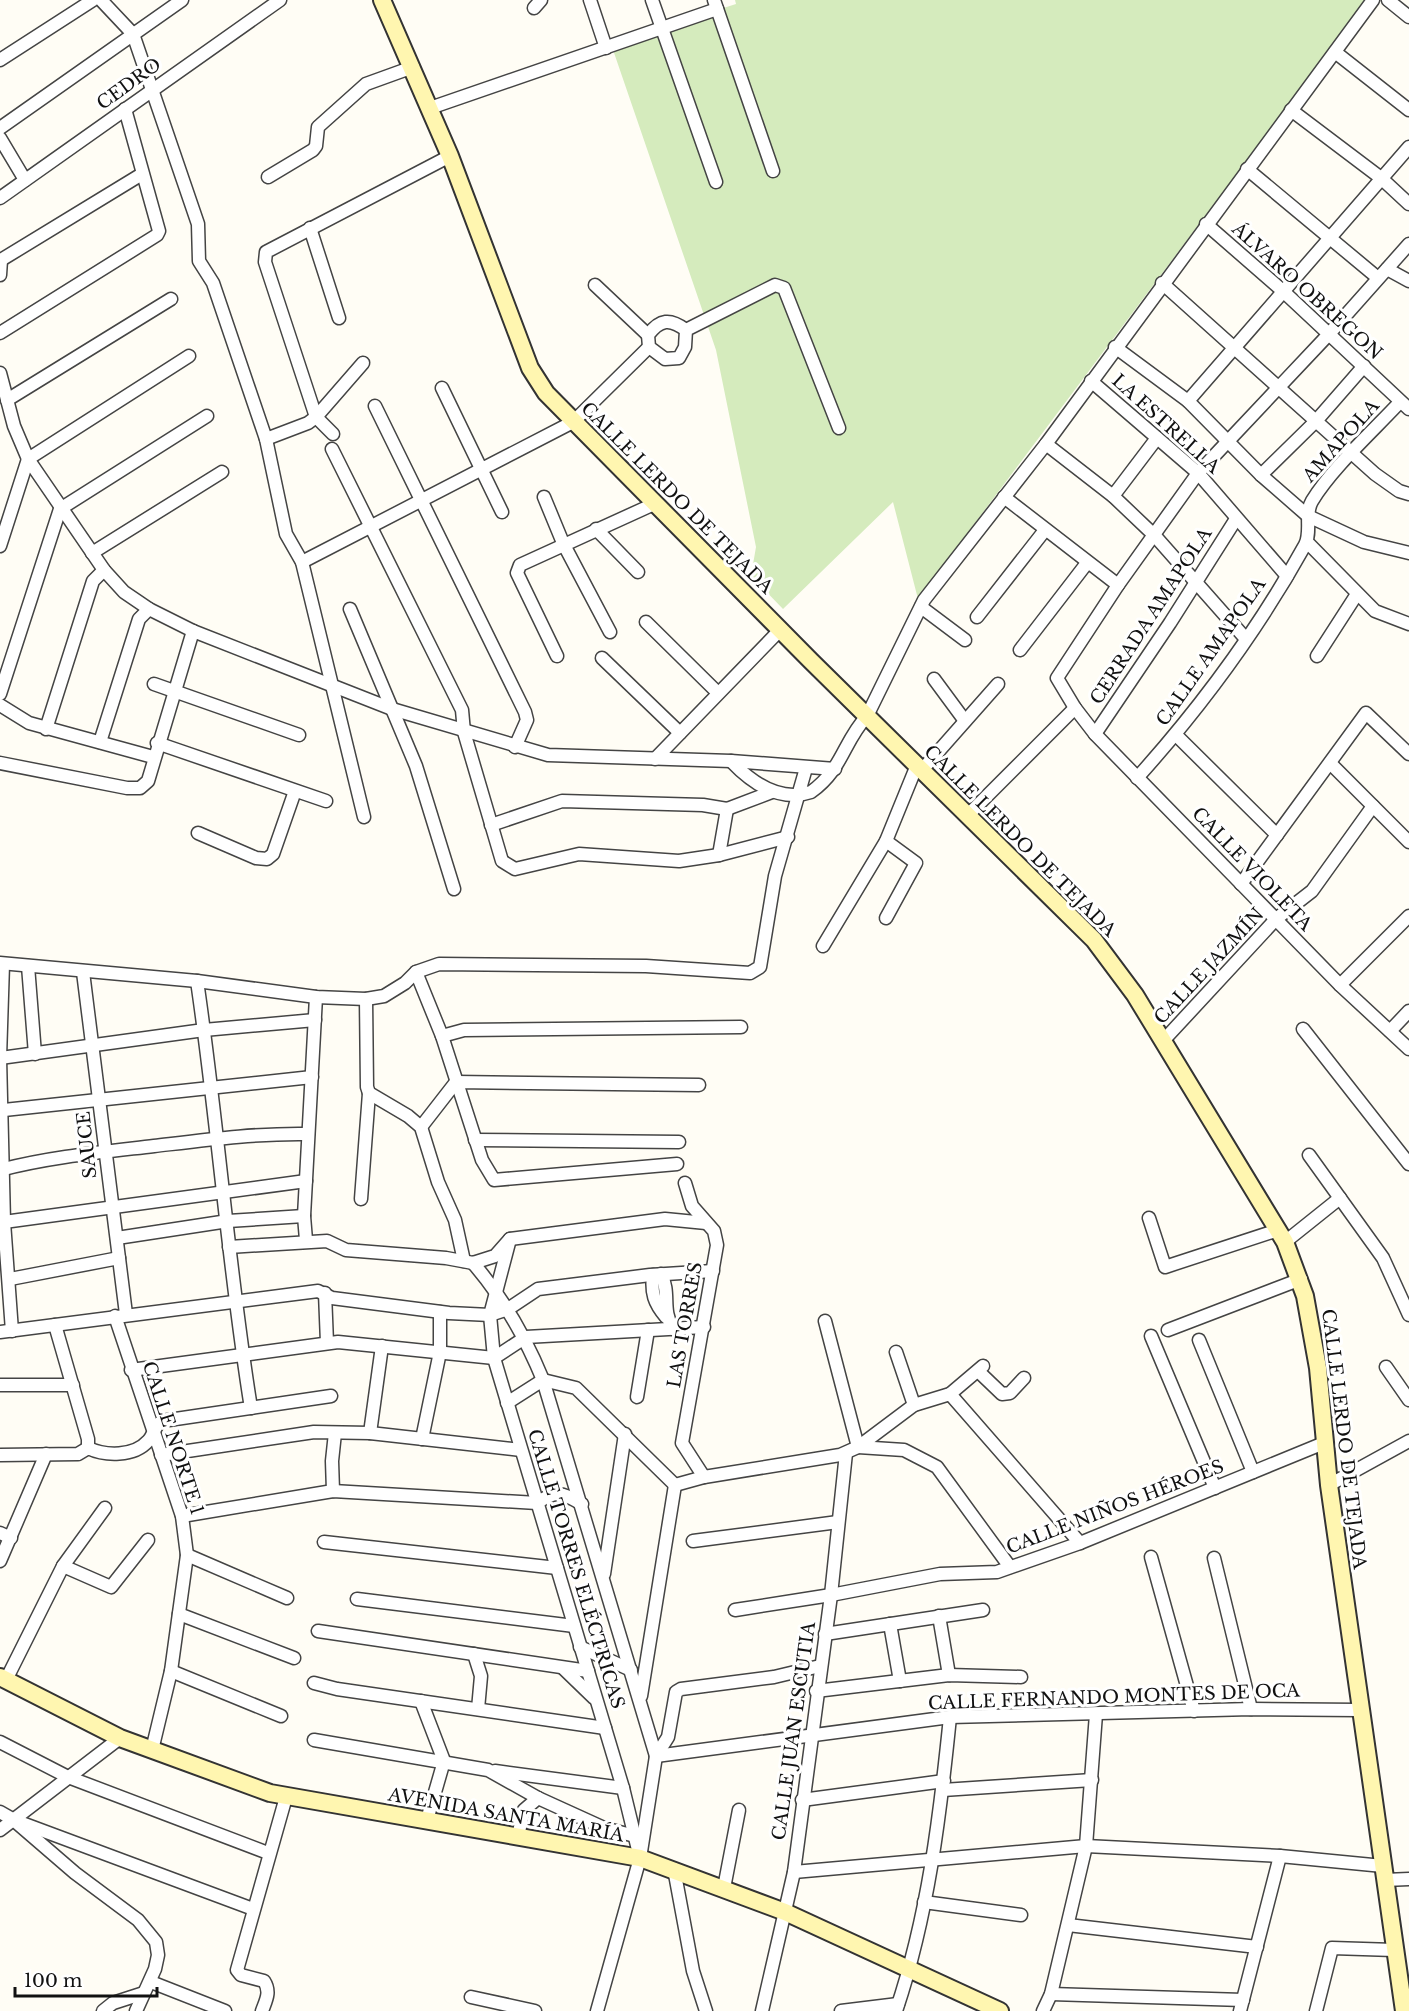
<svg xmlns="http://www.w3.org/2000/svg" width="1409" height="2011" font-family="'Libre Baskerville',serif">
	<style>
		.green { fill: #d5ebbd }
		.lines { fill: none; stroke-linecap: round; stroke-linejoin: round }
		.street-casing { stroke: #444; stroke-width: 15 }
		.secondary-casing { stroke: #333; stroke-width: 20 }
		.street { stroke: #fff; stroke-width: 12 }
		.secondary { stroke: #fff6b0; stroke-width: 16 }
		.labels { text-anchor: middle; stroke-width: 6; stroke-linejoin: round; paint-order: stroke }
		.street-label { font-size: 18px; fill: #111; stroke: #fff }
	</style>
	<rect width="100%" height="100%" fill="#fffdf5"/>
	<!-- green -->
	<path class="green" d="M735 0H1367L918 599 893 502 783 609 751 576 756 547 716 350 611 44 736 4Z"/>
	<g class="lines">
		<defs>
			<g id="street">
				<path d="M101 0 133 34 198 224 199 261 213 283 266 439 286 534 302 562 364 817"/>
				<path d="M590 0 606 48"/>
				<path d="M652 0 716 182"/>
				<path d="M714 0 773 171"/>
				<path d="M1388 0 1409 17"/>
				<path d="M534 8 541 0"/>
				<path d="M1335 52 1409 110"/>
				<path d="M0 60 93 0"/>
				<path d="M430 108 717 9"/>
				<path d="M1291 110 1381 178 1409 204"/>
				<path d="M0 128 182 0"/>
				<path d="M0 138 25 180"/>
				<path d="M1247 169 1378 278"/>
				<path d="M268 177 313 150 316 146 318 127 366 84 413 67"/>
				<path d="M0 198 280 0"/>
				<path d="M1206 224 1284 292 1409 409"/>
				<path d="M310 228 339 318"/>
				<path d="M1409 244 1329 334 1198 473 1118 585 1057 678 1075 708 1095 734 1340 985 1409 1049"/>
				<path d="M1 260 142 174"/>
				<path d="M1387 269 1409 281"/>
				<path d="M0 275 1 260"/>
				<path d="M1162 283 1375 474 1399 491 1409 494"/>
				<path d="M595 285 648 335"/>
				<path d="M686 330C670 318 660 319 648 335L649 347 665 359 679 358 685 347 686 330 775 285 784 288 839 428"/>
				<path d="M0 333 157 235 159 231 125 109"/>
				<path d="M1115 347 1188 401 1261 475 1308 516 1364 542 1409 553"/>
				<path d="M0 373 14 426 28 459 104 570 124 592 149 609 193 631 392 709 548 755 731 761 835 769"/>
				<path d="M1091 381 1198 473 1287 576"/>
				<path d="M442 388 502 512"/>
				<path d="M7 400 171 299"/>
				<path d="M1188 401 1409 147"/>
				<path d="M375 406 525 712 527 720 515 747"/>
				<path d="M333 434 316 417 265 262 266 252 450 156"/>
				<path d="M266 439 308 423 316 417 363 363"/>
				<path d="M1046 444 1113 496 1155 536 1246 639"/>
				<path d="M332 449 462 710 464 732 502 861 515 869 579 854 679 861 719 855 788 837"/>
				<path d="M1261 475 1316 421 1364 366"/>
				<path d="M1113 496 1157 438"/>
				<path d="M544 497 563 543 610 632"/>
				<path d="M1004 497 1118 585"/>
				<path d="M596 529 638 572"/>
				<path d="M1307 542 1375 611 1409 624"/>
				<path d="M0 546 28 459 189 356"/>
				<path d="M92 553 222 472"/>
				<path d="M302 562 573 422 649 347"/>
				<path d="M921 607 965 640"/>
				<path d="M350 609 416 766 454 889"/>
				<path d="M977 617 1045 530"/>
				<path d="M646 622 718 693"/>
				<path d="M1020 650 1087 563"/>
				<path d="M557 656 517 573 520 565 654 504"/>
				<path d="M1317 656 1357 594"/>
				<path d="M602 658 680 733"/>
				<path d="M934 679 965 721"/>
				<path d="M154 684 299 735"/>
				<path d="M0 694 60 509 207 416"/>
				<path d="M0 705 29 723 153 757"/>
				<path d="M46 729 93 581 104 570"/>
				<path d="M1095 734 1170 623 1236 519"/>
				<path d="M1176 735 1277 835"/>
				<path d="M100 742 139 619 149 609"/>
				<path d="M157 743 326 801"/>
				<path d="M655 759 780 630"/>
				<path d="M731 761C751 782 779 803 811 792 843 769 843 742 867 716L924 600 1046 444 1373 0"/>
				<path d="M0 763 127 788H140L148 781 193 631"/>
				<path d="M1330 763 1409 842"/>
				<path d="M922 770 998 684"/>
				<path d="M1137 778C1200 708 1259 628 1305 545 1312 532 1304 514 1312 501 1332 468 1373 431 1400 402"/>
				<path d="M968 815 1075 708"/>
				<path d="M491 825 562 801 703 805 727 809 772 792"/>
				<path d="M198 833 256 858 267 859 273 854 295 791"/>
				<path d="M719 855 727 809"/>
				<path d="M1241 884 1366 713 1409 754"/>
				<path d="M886 918 916 863 886 841"/>
				<path d="M823 946 886 841 917 765"/>
				<path d="M0 963 197 981 316 997 366 999 384 996 405 983 416 972 439 964 646 966 750 973 760 967 775 876 806 768"/>
				<path d="M3 964 0 1058 4 1222 12 1331"/>
				<path d="M28 966 35 1054"/>
				<path d="M83 972 126 1314"/>
				<path d="M416 972 442 1036 482 1160 494 1180 677 1164"/>
				<path d="M197 981C218 1123 228 1266 251 1408"/>
				<path d="M1340 985 1409 916"/>
				<path d="M366 999 367 1087 369 1093 408 1116 421 1127 438 1182 455 1220 464 1261"/>
				<path d="M1303 1029 1409 1164"/>
				<path d="M1390 1031 1409 1011"/>
				<path d="M442 1036 464 1030 741 1027"/>
				<path d="M1163 1041 1276 919 1312 891 1373 806"/>
				<path d="M0 1058 204 1030 315 1020"/>
				<path d="M0 1107 4 1110 312 1077"/>
				<path d="M421 1127 456 1082 699 1085"/>
				<path d="M475 1140 679 1142"/>
				<path d="M1309 1155 1383 1258 1409 1315"/>
				<path d="M0 1170C49 1157 103 1152 154 1146 205 1140 257 1133 308 1134"/>
				<path d="M685 1183 692 1206 714 1231 717 1245 682 1443 704 1477"/>
				<path d="M361 1199 369 1093"/>
				<path d="M1149 1218 1165 1267 1278 1230"/>
				<path d="M4 1222 306 1181"/>
				<path d="M117 1238 228 1221 304 1216"/>
				<path d="M510 1239 490 1315 494 1358 623 1788 640 1858"/>
				<path d="M306 1240 304 1216 316 997"/>
				<path d="M1285 1242 1340 1198"/>
				<path d="M229 1247 327 1241 346 1250 446 1258 473 1263 495 1256 510 1239 665 1219 706 1223"/>
				<path d="M473 1263C504 1299 525 1336 543 1380L656 1756"/>
				<path d="M661 1274C671 1294 661 1308 673 1329"/>
				<path d="M653 1275C651 1293 654 1303 666 1317"/>
				<path d="M10 1279 119 1258"/>
				<path d="M325 1293 327 1343"/>
				<path d="M115 1316 182 1516 187 1555 171 1671 152 1750"/>
				<path d="M825 1321 858 1447 904 1450 937 1467 1010 1567"/>
				<path d="M55 1325 88 1439V1448"/>
				<path d="M1168 1330 1301 1279"/>
				<path d="M0 1332 318 1291 332 1298 449 1313 490 1315 508 1309 538 1289 650 1275 713 1271"/>
				<path d="M1151 1336 1215 1488"/>
				<path d="M1199 1340 1253 1472"/>
				<path d="M896 1352 914 1405"/>
				<path d="M1386 1367 1409 1400"/>
				<path d="M131 1370 338 1342 494 1358 526 1337 704 1327"/>
				<path d="M978 1371 1002 1394 1010 1393 1024 1378"/>
				<path d="M0 1385H73"/>
				<path d="M950 1394 1080 1543"/>
				<path d="M637 1397 648 1330"/>
				<path d="M507 1403 543 1380 576 1388 675 1485 704 1477 840 1455 858 1447 914 1405 950 1394 983 1366"/>
				<path d="M370 1433 382 1346"/>
				<path d="M422 1439 440 1352V1312"/>
				<path d="M0 1455 78 1454 88 1448C105 1456 134 1457 148 1441 154 1435 154 1426 162 1421L331 1396"/>
				<path d="M161 1455 314 1432 370 1433 521 1450"/>
				<path d="M1329 1485 1409 1441"/>
				<path d="M333 1491 332 1461 335 1433"/>
				<path d="M182 1516 333 1491 537 1503C557 1489 562 1493 582 1504"/>
				<path d="M0 1533 11 1538"/>
				<path d="M693 1541 838 1522"/>
				<path d="M324 1542 557 1568"/>
				<path d="M187 1555 287 1598"/>
				<path d="M1151 1557 1194 1711"/>
				<path d="M1214 1558 1251 1709"/>
				<path d="M0 1561 46 1454"/>
				<path d="M63 1566 111 1587 148 1540"/>
				<path d="M604 1574 625 1434"/>
				<path d="M357 1599 574 1626"/>
				<path d="M735 1610 831 1595 940 1574 997 1572 1080 1543 1324 1443"/>
				<path d="M179 1614 294 1658"/>
				<path d="M939 1616 949 1675"/>
				<path d="M890 1624 900 1681"/>
				<path d="M318 1631 588 1671"/>
				<path d="M825 1634 983 1610"/>
				<path d="M580 1647 631 1670"/>
				<path d="M474 1654 481 1676 478 1709"/>
				<path d="M563 1668 594 1698"/>
				<path d="M171 1671 281 1716"/>
				<path d="M6 1680 63 1566 105 1508"/>
				<path d="M314 1683 337 1689 605 1728"/>
				<path d="M816 1691 949 1675 1021 1677"/>
				<path d="M641 1696 675 1485"/>
				<path d="M421 1701 444 1761 427 1820"/>
				<path d="M314 1740 488 1770 538 1798 604 1828 635 1836"/>
				<path d="M0 1742 68 1777 268 1853"/>
				<path d="M656 1756 950 1717 1251 1709 1359 1710"/>
				<path d="M495 1771 623 1788"/>
				<path d="M943 1790 1092 1780"/>
				<path d="M802 1800 944 1781"/>
				<path d="M0 1812 14 1820 253 1909"/>
				<path d="M17 1823 75 1873 138 1920 156 1942 158 1955 155 1969 136 2011"/>
				<path d="M0 1830 120 1738"/>
				<path d="M518 1836 524 1810 538 1798"/>
				<path d="M674 1869 693 1971 706 2011"/>
				<path d="M794 1872 1086 1846 1280 1856 1383 1866"/>
				<path d="M1385 1880 1409 1879"/>
				<path d="M724 1888 739 1810"/>
				<path d="M924 1902 1021 1915"/>
				<path d="M1068 1925 1257 1947"/>
				<path d="M151 1982 225 2011"/>
				<path d="M1051 1994 1243 2000"/>
				<path d="M471 1997 535 2011"/>
				<path d="M103 2011 113 2003 144 1993"/>
				<path d="M262 2011C266 2000 271 1992 264 1981L241 1975 237 1970 286 1797"/>
				<path d="M597 2011 640 1858 656 1756 668 1737 676 1692 681 1689 774 1677 820 1666"/>
				<path d="M762 2011 794 1872 831 1595 846 1453"/>
				<path d="M841 2011 898 2004"/>
				<path d="M896 2011C928 1916 940 1816 950 1717"/>
				<path d="M1043 2011 1051 1994 1086 1846 1096 1714"/>
				<path d="M1240 2011 1280 1856"/>
				<path d="M1316 2011 1332 1948 1394 1950"/>
			</g>
			<g id="secondary">
				<path d="M382 0 450 156 530 368 546 393 811 661 1094 940 1135 995 1285 1242 1305 1296 1318 1368 1329 1485 1404 2011"/>
				<path d="M0 1677 120 1738 270 1793 640 1858 785 1912 1000 2011"/>
			</g>
		</defs>
		<!-- street casing -->
		<use href="#street" class="street-casing"/>
		<!-- secondary casing -->
		<use href="#secondary" class="secondary-casing"/>
		<!-- street -->
		<use href="#street" class="street"/>
		<!-- secondary -->
		<use href="#secondary" class="secondary"/>
	</g>
	<g class="labels">
		<!-- street labels -->
		<g class="street-label">
			<text transform="translate(129 84) rotate(-36)" y="6">CEDRO</text>
			<text transform="translate(1307 291) rotate(42)" y="6">ÁLVARO OBREGON</text>
			<text transform="translate(1166 424) rotate(42)" y="6">LA ESTRELLA</text>
			<text transform="translate(1341 441) rotate(-48)" y="6">AMAPOLA</text>
			<text transform="translate(677 498) rotate(45)" y="6">CALLE LERDO DE TEJADA</text>
			<text transform="translate(1151 616) rotate(-57)" y="6">CERRADA AMAPOLA</text>
			<text transform="translate(1211 652) rotate(-55)" y="6">CALLE AMAPOLA</text>
			<text transform="translate(1020 841) rotate(45)" y="6">CALLE LERDO DE TEJADA</text>
			<text transform="translate(1252 869) rotate(46)" y="6">CALLE VIOLETA</text>
			<text transform="translate(1209 966) rotate(-47)" y="6">CALLE JAZMÍN</text>
			<text transform="translate(87 1145) rotate(-96)" y="6">SAUCE</text>
			<text transform="translate(685 1325) rotate(-80)" y="6">LAS TORRES</text>
			<text transform="translate(173 1438) rotate(72)" y="6">CALLE NORTE 1</text>
			<text transform="translate(1344 1439) rotate(83)" y="6">CALLE LERDO DE TEJADA</text>
			<text transform="translate(1115 1507) rotate(-21)" y="6">CALLE NIÑOS HÉROES</text>
			<text transform="translate(576 1569) rotate(73)" y="6">CALLE TORRES ELÉCTRICAS</text>
			<text transform="translate(1114 1697) rotate(-2)" y="6">CALLE FERNANDO MONTES DE OCA</text>
			<text transform="translate(794 1731) rotate(-82)" y="6">CALLE JUAN ESCUTIA</text>
			<text transform="translate(506 1815) rotate(10)" y="6">AVENIDA SANTA MARÍA</text>
		</g>
	</g>
	<!-- scale -->
	<path d="M15 1987v9h142v-9" fill="none" stroke="#111111" stroke-width="3"/>
	<text x="24" y="1987" font-size="18" fill="#111111" stroke="#ffffff" stroke-width="4.5" paint-order="stroke">100 m</text>
</svg>
